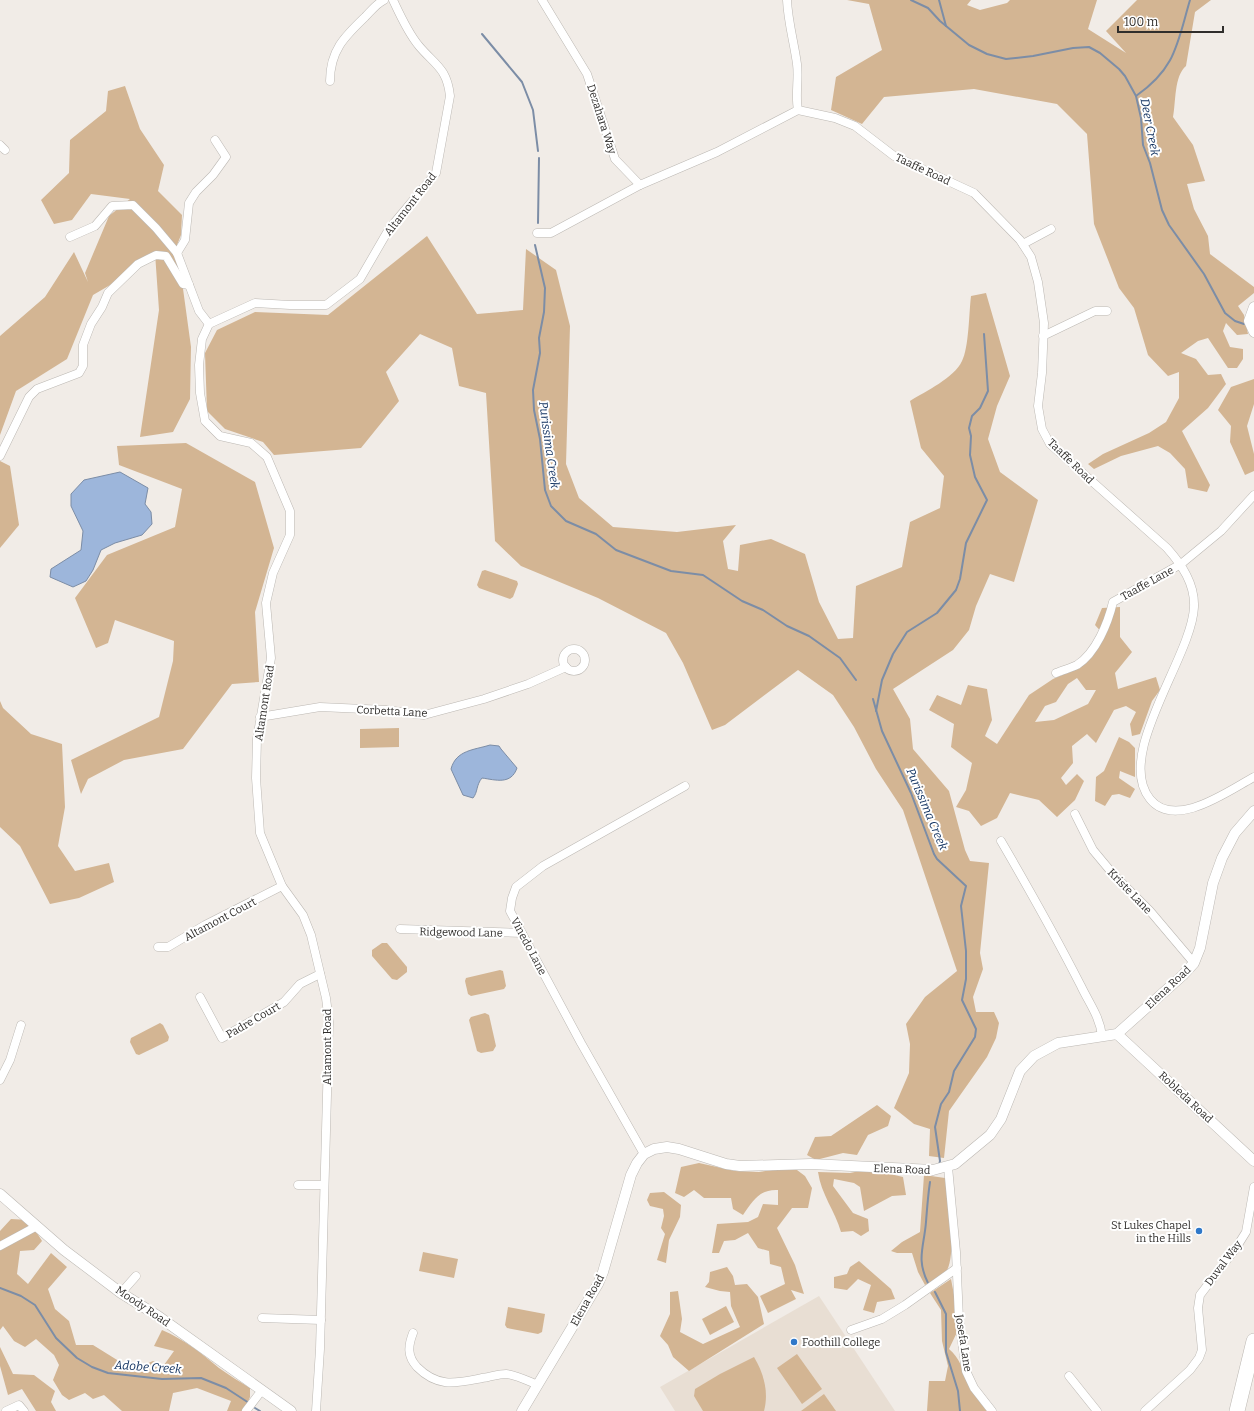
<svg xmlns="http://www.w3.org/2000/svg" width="1254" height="1411" font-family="Bitter,serif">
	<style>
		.built { fill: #e8ded3 }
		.green { fill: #d3b593; fill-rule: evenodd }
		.water { fill: #9db6db; stroke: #7c8da6 }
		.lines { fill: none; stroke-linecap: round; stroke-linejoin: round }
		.stream { stroke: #7c8da6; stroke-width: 2 }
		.minor-casing { stroke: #bcb8b3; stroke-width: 9 }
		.tertiary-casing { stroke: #bcb8b3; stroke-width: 11 }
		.motorway-casing { stroke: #bcb8b3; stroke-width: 16 }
		.minor { stroke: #fff; stroke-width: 8 }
		.tertiary { stroke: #fff; stroke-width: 10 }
		.motorway { stroke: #fff; stroke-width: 15 }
		.poi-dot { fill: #2f78c9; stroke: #fff; stroke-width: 1.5 }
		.labels { text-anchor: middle; stroke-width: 4; stroke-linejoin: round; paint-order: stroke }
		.street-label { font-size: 11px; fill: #302e2c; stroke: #fff }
		.poi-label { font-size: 11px; fill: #302e2c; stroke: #fff; text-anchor: end }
		.water-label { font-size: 12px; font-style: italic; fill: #133361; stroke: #fff }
	</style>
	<rect width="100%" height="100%" fill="#f1ece7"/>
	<!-- built -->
	<path class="built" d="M819 1296 895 1411H675L660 1387Z"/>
	<!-- green -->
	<g class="green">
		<path d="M847 0H971L967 5 980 10 1007 3 1010 0H1097L1088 29 1126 53 1106 31 1137 0H1211L1195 12 1186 66C1174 76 1176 102 1173 117L1193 145 1205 181 1187 184 1194 209 1208 236 1210 254 1254 287V293L1238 306 1244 315 1248 334 1237 335 1226 323 1223 331 1230 347 1243 349V359L1237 368H1228L1208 338 1198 341 1181 353 1196 359 1208 375 1221 374 1226 384 1208 408 1182 431 1210 485 1207 492 1188 488 1185 469 1170 453 1158 446 1121 456 1094 469 1088 464 1103 454 1149 433 1166 422 1179 398V372L1168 376 1148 355 1134 308 1119 288 1094 224 1087 134 1057 104 974 89 884 97 862 124 831 110 836 77 882 50 869 4Z"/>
		<path d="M125 86 140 129 164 165 158 191 182 215 181 235 177 245 191 347 190 399 173 432 140 437 159 310 155 253 117 281 93 295 67 359 16 391 0 435V336L45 297 74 252 88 282 85 273 109 216 130 199 91 194 72 220 54 224 41 200 69 173 70 140 106 111 108 91Z"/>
		<path d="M427 236 477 314 523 310 526 249 556 270 570 326 566 464 579 498 613 527 677 532 736 525 723 541 728 569 738 571 740 545 771 539 805 554 819 602 838 639 853 638 856 586 902 567 910 522 940 508 944 476 921 448 910 401C926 391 954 378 962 361 969 348 969 312 971 296L986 293 1010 376 997 406 988 439 1000 472 1038 500 1014 582 990 574 976 606 969 630 953 650 893 689 910 719 913 749 949 791 965 850 970 861 989 863 980 953 983 969 973 997 976 1012H994L999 1023 996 1038 987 1057 949 1111 944 1158 929 1156 930 1129 914 1124 894 1108 909 1073 910 1044 906 1024 925 997 957 971 903 810 876 769 854 727 833 695 798 670 725 725 712 730 683 663 666 633 598 598 521 566 495 541 486 393 459 386 452 348 420 334 386 372 399 401 361 448 274 455 263 442 225 429 207 411 205 353 217 330 255 312 328 315Z"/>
		<path d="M1254 379V404L1247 426 1254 454V471L1245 475 1230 442 1231 426 1218 410 1231 387Z"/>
		<path d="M186 443 255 482 274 548 255 612 259 682 232 684 183 749 124 760 88 779 81 794 71 760 159 717 173 661 174 641 115 620 108 643 96 648 75 598 107 555 175 527 182 489 119 465 117 446Z"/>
		<path d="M0 461 10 466 19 525 0 548Z"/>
		<path d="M485 570 517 581 518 584 513 597 510 599 479 588 477 585 482 571Z"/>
		<path d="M1120 607V637L1132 652 1115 673 1118 689 1156 677 1160 690 1152 701 1140 734 1132 736 1130 724 1136 712 1126 706 1114 710 1096 743 1087 734 1072 746 1073 763 1061 778 1066 785 1077 774 1084 781 1075 800 1057 817 1039 800 1010 793 997 818 981 826 969 811 956 807 966 790 972 763 951 747 954 724 929 710 937 695 961 705 968 685 987 689 992 720 985 736 997 744 1029 695 1053 679 1080 667 1104 635 1095 625 1102 608ZM1077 678 1086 690H1096L1088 704 1054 720 1035 722 1045 706 1056 702 1068 684Z"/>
		<path d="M0 701 3 708 31 734 62 744 65 807 58 846 75 871 109 863 114 882 79 898 50 904 20 846 0 827Z"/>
		<path d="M399 728V747L360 748V729Z"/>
		<path d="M1119 737 1129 742 1135 748V777L1120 771 1119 778 1135 789 1130 798 1119 794 1112 795 1105 806 1095 801 1096 777 1104 771Z"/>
		<path d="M382 943H387L407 967V972L397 980 392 979 372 956V950Z"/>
		<path d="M500 970 503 971 506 986 504 989 471 996 468 994 465 981 466 978Z"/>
		<path d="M485 1013 489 1015 496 1046 493 1051 481 1053 477 1051 469 1020 471 1017Z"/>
		<path d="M160 1023 163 1025 169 1037 168 1041 139 1055 136 1054 130 1042 131 1038Z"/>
		<path d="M877 1105 891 1116 888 1126 868 1135 857 1155 843 1153 816 1160 807 1155 815 1137 831 1136Z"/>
		<path d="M699 1163 735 1171 759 1172 793 1167 805 1176 812 1188 808 1208H792L777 1228 795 1265 804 1294 791 1290 796 1299 768 1313 760 1296 785 1284 781 1267 770 1264 769 1251 758 1248 748 1233 735 1240 724 1241 719 1253H712L717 1224 748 1222 758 1217 763 1204 778 1205V1190C759 1189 753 1201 743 1215L733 1209 731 1198H704L694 1190 684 1197 675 1193 681 1167Z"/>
		<path d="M869 1169 903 1177 906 1195 892 1196 864 1211 860 1187 854 1183 834 1179 833 1186 853 1213 868 1219 869 1231 861 1236 853 1231 841 1232C835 1211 821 1194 818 1172L850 1173Z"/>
		<path d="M924 1175 945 1178C949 1197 957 1256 946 1272 943 1278 931 1282 925 1285L918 1272 912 1253H897L891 1251 902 1242 920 1232Z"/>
		<path d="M664 1192 681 1205 680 1217 669 1240 666 1263 657 1260 665 1234 661 1228 664 1216 663 1209 650 1206 647 1200 650 1193Z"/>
		<path d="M11 1219 29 1220 42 1241 34 1250 20 1251 17 1274 28 1284 51 1253 67 1267 48 1289 55 1309 69 1321 76 1345H93L122 1363 139 1367 153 1361 164 1365 174 1351 154 1346 162 1330C185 1340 200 1352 219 1368 229 1375 240 1382 250 1388V1397L244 1411H227L231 1401 197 1388 173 1393 169 1411H122L104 1395 93 1399 85 1393 69 1400 62 1395 53 1380 59 1365 54 1355 36 1339 25 1347 14 1341 3 1326 0 1330V1231Z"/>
		<path d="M423 1252 458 1259 454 1278 419 1271Z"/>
		<path d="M859 1261 891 1289 895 1299 877 1302 874 1313 863 1310 871 1285 858 1279 847 1290 834 1288V1277L847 1274 850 1267Z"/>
		<path d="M727 1267 733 1276 735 1285 747 1284 758 1297 764 1324 689 1371 673 1357 668 1345 660 1336 670 1314V1292L678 1291 682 1319 680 1332 703 1344 740 1327 731 1306 730 1292 720 1291 705 1287 709 1282 710 1272Z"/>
		<path d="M951 1279 960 1326 949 1349C960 1358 962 1369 968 1382 973 1393 979 1402 987 1411H927L929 1381H945L948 1366 942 1341 941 1310 930 1293Z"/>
		<path d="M726 1306 734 1322 710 1335 702 1319Z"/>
		<path d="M508 1307 545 1314 542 1332 538 1334 507 1328 505 1325Z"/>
		<path d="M0 1347 13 1374 34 1375 55 1391 51 1402 56 1411H36L22 1389 8 1395 0 1366Z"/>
		<path d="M797 1354 822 1389 802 1404 777 1368Z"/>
		<path d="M754 1357C764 1374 769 1392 764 1411H703L694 1396 695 1389 720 1374Z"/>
		<path d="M824 1394 836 1411H801Z"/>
	</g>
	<!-- water -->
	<g class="water">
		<path d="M120 472 148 488 145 504 151 512 152 524 142 535 115 543 101 550 93 570 86 581 73 587 50 577 51 569 81 550 83 531 71 506V494L84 480Z"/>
		<path d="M490 745 499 746 501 749 517 768C511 785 496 780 482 778 476 785 478 792 473 798L463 795 451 769C456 750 474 750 490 745Z"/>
	</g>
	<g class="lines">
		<!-- stream -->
		<g class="stream">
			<path d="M911 0 928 8 940 21 969 45 987 54 1006 59 1033 56 1073 48 1089 47 1100 53 1119 69 1125 76 1136 96 1141 118 1143 145 1150 163 1162 210 1169 225 1204 274 1225 313 1235 321 1244 324"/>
			<path d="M939 0 946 26"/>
			<path d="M482 34 522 82 533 110 538 151"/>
			<path d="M1136 96C1176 68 1177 44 1190 0"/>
			<path d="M538 223 539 158"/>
			<path d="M535 245 545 288 544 312 539 338 540 353 533 390 534 410 540 439 545 490 551 506 566 521 596 534 616 550 671 571 703 575 742 601 763 610 787 626 809 636 840 658 856 680"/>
			<path d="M873 699 882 731 911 793 934 854 937 859 966 886 961 906 966 951V979L962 1000 976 1029 975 1037 954 1071 949 1092 941 1104 935 1127 940 1161 939 1165"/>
			<path d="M876 711 882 680 893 654 907 632 937 613 956 590 960 579 966 543 987 500 975 477 970 455 971 436 969 428 972 416 980 408 988 391 984 334"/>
			<path d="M928 1283C916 1259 924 1247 926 1222 927 1209 928 1195 930 1182"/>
			<path d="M0 1288 21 1296 35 1305 56 1338 77 1358 92 1367 108 1373 162 1379 201 1378 226 1388 249 1403"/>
			<path d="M935 1292 946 1314V1352L958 1391 960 1411"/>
			<path d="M255 1408 260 1411"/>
		</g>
		<defs>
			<g id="minor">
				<path d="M542 0 587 74 615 159 640 185 717 152 798 110"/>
				<path d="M787 0C788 22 794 42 797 64 799 79 795 95 798 110L835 118 855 126 894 156 974 193 1020 240 1031 257 1038 282 1044 323 1042 373 1038 406 1042 429 1050 444 1167 548C1182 565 1195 584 1194 607 1192 657 1114 755 1150 799 1175 830 1228 791 1254 777"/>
				<path d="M330 81C330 51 344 37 365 17 371 11 377 3 384 0"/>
				<path d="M0 145 5 150"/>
				<path d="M537 233H551L640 185"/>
				<path d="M70 237 95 226 112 206 133 205 156 228 177 253 199 311 209 324"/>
				<path d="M1023 244 1051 229"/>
				<path d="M177 253 185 240 189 203 196 192 213 175 226 157 215 140"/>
				<path d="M1043 336 1095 311H1107"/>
				<path d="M0 456 29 397 37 389 79 373 83 366V345L91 324 102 307 108 293 138 264 156 255 166 256 183 284 189 285"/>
				<circle cx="574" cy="660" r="11"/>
				<path d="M1056 673C1063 670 1071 668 1077 665 1096 653 1108 623 1113 602L1181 564 1221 531 1254 495"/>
				<path d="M260 717 320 707 386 710 424 715 484 699 528 684 566 667"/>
				<path d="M1075 814 1093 850 1113 874 1150 911 1194 963"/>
				<path d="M1001 841C1029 889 1056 937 1081 986 1089 1003 1100 1017 1102 1036"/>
				<path d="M400 929 522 933"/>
				<path d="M158 947H168L205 925 282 886"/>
				<path d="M200 997 222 1038 284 1002 300 984 320 974"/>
				<path d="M0 1080 10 1060 21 1025"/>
				<path d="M644 1154 581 1043 510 911 512 898 516 887 543 866 685 786"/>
				<path d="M948 1167 956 1252 959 1319 966 1371 974 1388 992 1411"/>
				<path d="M298 1185H324"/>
				<path d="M0 1246 37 1226"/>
				<path d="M121 1293 136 1276"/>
				<path d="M262 1318 321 1320"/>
				<path d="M851 1330 882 1319 905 1305 957 1268"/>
				<path d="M413 1333C408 1346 407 1356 417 1367 440 1390 459 1382 488 1377 493 1376 500 1374 506 1374 516 1375 528 1381 538 1385"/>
				<path d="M1069 1376 1097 1411"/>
				<path d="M6 1411 19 1405 24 1411"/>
				<path d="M246 1411 262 1390"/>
				<path d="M316 1411 320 1349 329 1022 326 998 311 935 303 915 282 886 260 833 256 778 257 739 271 658 266 603 273 573 290 535V511L267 457 251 443 220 436 205 421 200 393 199 365 202 339 209 324 255 303 290 305H326L360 279 389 229 436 173 450 96C447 68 435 65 419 46 408 33 400 15 393 0"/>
				<path d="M1145 1411 1190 1370 1199 1358 1202 1350 1198 1308 1200 1295 1236 1248 1246 1232 1254 1187"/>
			</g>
			<g id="tertiary">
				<path d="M1254 307 1249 321 1254 332"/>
				<path d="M1117 1034 1254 1161"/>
				<path d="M0 1194 64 1250 121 1293 158 1316 291 1411"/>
				<path d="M522 1411 598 1284 603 1272 631 1175 637 1163 644 1154 654 1149 667 1147 679 1149 726 1164 740 1166 811 1164 933 1170 955 1164 990 1135 1001 1119 1020 1071 1034 1056 1058 1043 1117 1034 1183 975 1194 963 1200 948 1213 883 1222 858 1235 833 1254 811"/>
			</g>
			<path id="motorway" d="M1237 1411 1254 1341"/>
		</defs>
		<!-- minor casing -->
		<use href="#minor" class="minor-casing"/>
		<!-- tertiary casing -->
		<use href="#tertiary" class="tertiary-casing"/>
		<!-- motorway casing -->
		<use href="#motorway" class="motorway-casing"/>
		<!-- minor -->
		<use href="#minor" class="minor"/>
		<!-- tertiary -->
		<use href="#tertiary" class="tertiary"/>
		<!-- motorway -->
		<use href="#motorway" class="motorway"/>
	</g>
	<!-- markers -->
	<g class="poi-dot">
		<circle cx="1199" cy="1231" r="4"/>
		<circle cx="794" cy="1342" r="4"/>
	</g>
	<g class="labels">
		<!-- street labels -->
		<g class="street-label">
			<text transform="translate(602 119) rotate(72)" y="4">Dezahara Way</text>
			<text transform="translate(923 169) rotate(25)" y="4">Taaffe Road</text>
			<text transform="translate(410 204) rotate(-52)" y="4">Altamont Road</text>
			<text transform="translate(1071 461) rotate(44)" y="4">Taaffe Road</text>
			<text transform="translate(1147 583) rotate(-29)" y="4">Taaffe Lane</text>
			<text transform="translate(264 703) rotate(-81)" y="4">Altamont Road</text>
			<text transform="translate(392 711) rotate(3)" y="4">Corbetta Lane</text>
			<text transform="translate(1130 891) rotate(46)" y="4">Kriste Lane</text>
			<text transform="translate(220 919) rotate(-28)" y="4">Altamont Court</text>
			<text transform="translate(461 932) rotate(1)" y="4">Ridgewood Lane</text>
			<text transform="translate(529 946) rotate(62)" y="4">Vinedo Lane</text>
			<text transform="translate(1168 987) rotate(-43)" y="4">Elena Road</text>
			<text transform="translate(253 1020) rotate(-30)" y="4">Padre Court</text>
			<text transform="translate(327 1047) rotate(-90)" y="4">Altamont Road</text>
			<text transform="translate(1186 1097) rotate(43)" y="4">Robleda Road</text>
			<text transform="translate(902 1169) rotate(2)" y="4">Elena Road</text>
			<text transform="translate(1223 1263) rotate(-53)" y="4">Duval Way</text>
			<text transform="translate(587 1300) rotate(-61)" y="4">Elena Road</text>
			<text transform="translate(143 1306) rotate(34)" y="4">Moody Road</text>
			<text transform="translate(964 1343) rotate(81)" y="4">Josefa Lane</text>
		</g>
		<!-- poi labels -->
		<g class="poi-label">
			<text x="1191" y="1229">St Lukes Chapel<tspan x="1191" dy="13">in the Hills</tspan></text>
			<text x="802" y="1346" text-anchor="start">Foothill College</text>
		</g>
		<!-- water labels -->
		<g class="water-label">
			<text transform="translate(1150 127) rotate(79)" y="4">Deer Creek</text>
			<text transform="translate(549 445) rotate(82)" y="4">Purissima Creek</text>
			<text transform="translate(927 809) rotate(67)" y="4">Purissima Creek</text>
			<text transform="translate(148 1367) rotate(4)" y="4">Adobe Creek</text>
		</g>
	</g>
	<!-- scale -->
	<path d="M1118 26v6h105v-6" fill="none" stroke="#302e2c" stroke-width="2"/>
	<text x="1124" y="26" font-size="12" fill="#302e2c" stroke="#ffffff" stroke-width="3" paint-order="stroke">100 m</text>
</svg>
